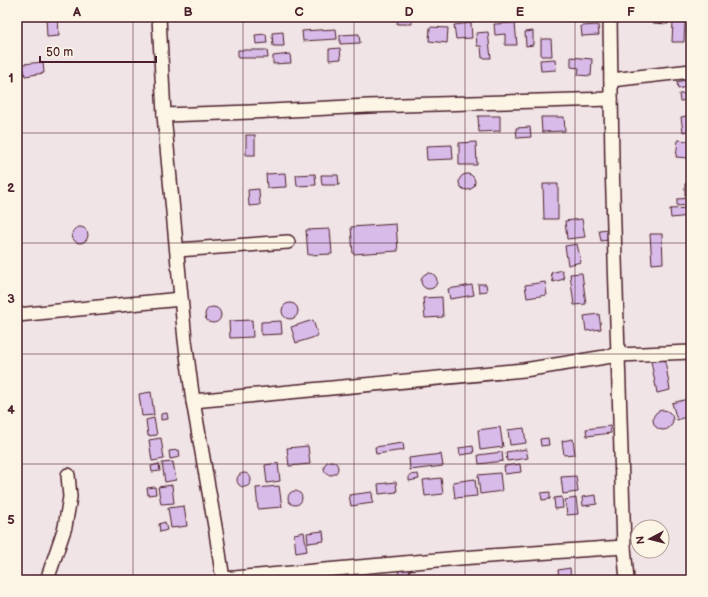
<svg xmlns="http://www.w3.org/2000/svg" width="708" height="597" font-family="'Balsamiq Sans',sans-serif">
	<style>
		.building { fill: #d8bbe9; stroke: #4a1f2b }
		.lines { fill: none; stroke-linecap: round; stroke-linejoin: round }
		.minor-casing { stroke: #4a1f2b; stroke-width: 16 }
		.minor { stroke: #fcf5e5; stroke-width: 13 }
		.grid { fill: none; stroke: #4a1f2b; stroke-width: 1; stroke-opacity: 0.55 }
		.neatline { fill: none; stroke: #4a1f2b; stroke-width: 1.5 }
		.grid-label { font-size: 13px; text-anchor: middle; font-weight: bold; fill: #4a1f2b }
	</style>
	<rect width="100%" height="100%" fill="#f1e4e6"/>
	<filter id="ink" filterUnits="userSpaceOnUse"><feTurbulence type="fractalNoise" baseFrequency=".025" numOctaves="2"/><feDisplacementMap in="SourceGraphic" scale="8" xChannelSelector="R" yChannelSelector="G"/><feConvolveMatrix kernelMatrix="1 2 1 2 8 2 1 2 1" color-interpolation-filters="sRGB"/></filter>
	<g filter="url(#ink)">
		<!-- building -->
		<g class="building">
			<path d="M46 17H58L59 36 47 37Z"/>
			<path d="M398 17H412V24H397Z"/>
			<path d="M653 17H669L668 24 653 23Z"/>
			<path d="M673 21H685L684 42H672Z"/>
			<path d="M471 23 472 38 456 39 454 25Z"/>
			<path d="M515 23 517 45H505V34L495 35 494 24Z"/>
			<path d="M598 25 599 35 582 36 581 26Z"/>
			<path d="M430 27 448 28 447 43 429 41Z"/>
			<path d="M336 29 337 39 303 41 302 31Z"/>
			<path d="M533 31V45L526 46 525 32Z"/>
			<path d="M283 32 284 46H273L272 33Z"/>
			<path d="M488 32 491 58H482L481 46H477L476 33Z"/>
			<path d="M266 34 267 43 256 44 255 35Z"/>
			<path d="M359 34 360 43 340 44V35Z"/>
			<path d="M541 39H551L552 56H541Z"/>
			<path d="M340 48 341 59 329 60V49Z"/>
			<path d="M238 50H267L268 58H238Z"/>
			<path d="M290 54 291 63 273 64V56Z"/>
			<path d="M571 57 592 59 591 76 578 75 579 68 571 67Z"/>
			<path d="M555 59 556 70 541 71 540 60Z"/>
			<path d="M43 62 44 73 25 76 23 64Z"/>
			<path d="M685 80 686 87 678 89 677 82Z"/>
			<path d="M688 93 689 100 680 101 679 94Z"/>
			<path d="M691 115V130L683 132 681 117Z"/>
			<path d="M478 116H500V131L479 132Z"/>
			<path d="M541 117H564L565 131 542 132Z"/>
			<path d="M530 127 531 137 517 138 516 128Z"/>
			<rect x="246" y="135" width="9" height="20"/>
			<path d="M678 140 689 141 688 158 676 157Z"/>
			<path d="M476 142 477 165H459V143Z"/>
			<path d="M452 145 453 159 427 160 426 146Z"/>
			<rect x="688" y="162" width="3" height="14"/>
			<path d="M285 173 286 187 267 188 266 174Z"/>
			<path d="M315 174 316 185 297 186 296 175Z"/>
			<circle cx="467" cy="182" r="8"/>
			<path d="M321 175H338L339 185H322Z"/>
			<path d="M543 184H558V219H544Z"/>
			<rect x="685" y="184" width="6" height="11"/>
			<path d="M259 189 260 205 249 206 248 190Z"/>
			<path d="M691 198V205L677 206V199Z"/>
			<path d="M689 208 690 216 671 218 670 209Z"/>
			<path d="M582 219 585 237 567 239 565 221Z"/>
			<path d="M396 224 398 251 353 254 351 227Z"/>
			<circle cx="80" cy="235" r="8"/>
			<path d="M330 229 332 254 308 255 306 230Z"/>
			<path d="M608 229 609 240 601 241 599 230Z"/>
			<path d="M650 234H662L663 263 652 264Z"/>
			<path d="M577 244 581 262 568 265 565 246Z"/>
			<path d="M562 270 564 279 553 282 551 273Z"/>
			<path d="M582 273 586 304 574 305 570 274Z"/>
			<circle cx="429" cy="281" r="8"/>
			<path d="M545 282 547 295 527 298 525 285Z"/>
			<path d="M478 284H486L487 291 479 292Z"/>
			<path d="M472 285 474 295 450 299 448 289Z"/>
			<path d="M442 297 443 317 425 318 423 298Z"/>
			<circle cx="290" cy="311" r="8"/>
			<circle cx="213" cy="315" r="8"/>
			<path d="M599 314 601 329 586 331 584 316Z"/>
			<path d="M252 320 253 337 230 338 229 321Z"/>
			<path d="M313 320 318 336 296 343 291 327Z"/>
			<path d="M281 321 282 334 261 335V322Z"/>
			<path d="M664 354 670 390 657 393 650 356Z"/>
			<path d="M151 392 154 415 142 416 139 394Z"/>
			<path d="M688 399 691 409V415L677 420 672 403Z"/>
			<circle cx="663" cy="420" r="10"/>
			<path d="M167 413 168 419 161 420V414Z"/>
			<path d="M154 418 157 435 148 436 146 420Z"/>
			<path d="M610 426 611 433 587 436 586 429Z"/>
			<path d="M500 427 503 447 480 450 478 430Z"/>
			<path d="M524 428 526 443 510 445 508 430Z"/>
			<path d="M161 438 164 459 152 461 149 440Z"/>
			<path d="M548 438 549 445 541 446 540 439Z"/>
			<path d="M573 439 575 454 564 455 562 441Z"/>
			<path d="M403 443 404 450 376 454 375 447Z"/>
			<path d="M308 446 310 464 289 466 287 448Z"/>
			<path d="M473 446 474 453 460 455 459 448Z"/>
			<path d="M526 449 528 458 507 461 506 452Z"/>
			<path d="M179 450 180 457 170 459 169 451Z"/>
			<path d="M502 452 503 461 479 464 478 455Z"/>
			<path d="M441 454 443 466 410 470 409 458Z"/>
			<circle cx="331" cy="468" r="7"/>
			<path d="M173 462 176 480 165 482 162 463Z"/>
			<path d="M278 463 280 481 267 483 265 465Z"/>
			<path d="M159 464 160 471 152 472 151 466Z"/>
			<path d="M520 464 521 472 505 474 504 466Z"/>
			<circle cx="244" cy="480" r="7"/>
			<path d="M500 473 502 491 480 494 478 475Z"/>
			<path d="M418 474 419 479 409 481V475Z"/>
			<path d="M576 476 578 492 563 494 561 477Z"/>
			<path d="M441 478 443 494 425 496 423 480Z"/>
			<path d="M475 479 477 496 455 498 453 482Z"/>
			<path d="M396 482 397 492 379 494 378 484Z"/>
			<path d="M172 485 174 503 161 504 158 487Z"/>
			<path d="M279 486 282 507 258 509 256 488Z"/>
			<path d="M155 487 156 494 148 495 147 488Z"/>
			<circle cx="295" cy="498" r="7"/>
			<path d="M372 492 373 503 351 506 349 495Z"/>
			<path d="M550 492V499L542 500 541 493Z"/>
			<path d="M596 495 597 504 583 506 582 497Z"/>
			<path d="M562 497 563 508 555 509 554 498Z"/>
			<path d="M576 498 578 514 567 515 565 500Z"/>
			<path d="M184 506 187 526 171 528 168 508Z"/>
			<path d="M165 522 167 530 160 532 159 524Z"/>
			<path d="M323 531 324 541 308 543 307 533Z"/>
			<path d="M304 532 307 551 296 553 294 534Z"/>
			<path d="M409 568 410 576 399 578 398 569Z"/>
			<path d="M570 568 571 580H559L558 570Z"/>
		</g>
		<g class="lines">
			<defs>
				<g id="minor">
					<path d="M159 17 164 115 185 340 193 401 216 532 223 580"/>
					<path d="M610 17 612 163 624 547 627 580"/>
					<path d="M611 80 691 71"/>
					<path d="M164 115 251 112 368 106 611 99"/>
					<path d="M177 250 288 242"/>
					<path d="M17 315 181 299"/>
					<path d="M193 401 524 370 618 355 691 352"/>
					<path d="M223 579 460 558 624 547"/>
					<path d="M47 580 65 527 70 497 68 475"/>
				</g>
			</defs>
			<!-- minor casing -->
			<use href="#minor" class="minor-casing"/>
			<!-- minor -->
			<use href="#minor" class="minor"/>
		</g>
	</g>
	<!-- grid -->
	<path class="grid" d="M133 17V580M243 17V580M354 17V580M465 17V580M575 17V580M17 133H691M17 243H691M17 354H691M17 464H691"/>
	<!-- margin -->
	<rect width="708" height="597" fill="none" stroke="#fcf5e5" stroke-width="44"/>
	<!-- north arrow -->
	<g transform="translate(650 539) rotate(263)"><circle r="19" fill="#fcf5e5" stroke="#b59f9b"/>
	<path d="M0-3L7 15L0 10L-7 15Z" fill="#4a1f2b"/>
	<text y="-6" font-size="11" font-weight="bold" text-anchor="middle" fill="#4a1f2b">N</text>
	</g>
	<!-- scale -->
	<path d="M40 56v6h116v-6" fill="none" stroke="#4a1f2b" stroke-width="2"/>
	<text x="46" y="56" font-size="12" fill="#4a1f2b" stroke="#fcf5e5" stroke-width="3" paint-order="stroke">50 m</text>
	<rect x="22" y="22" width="664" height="553" class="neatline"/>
	<g class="grid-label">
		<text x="77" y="16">A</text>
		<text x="188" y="16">B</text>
		<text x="299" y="16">C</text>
		<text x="409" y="16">D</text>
		<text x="520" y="16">E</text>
		<text x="631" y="16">F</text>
		<text x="11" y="82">1</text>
		<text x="11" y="192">2</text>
		<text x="11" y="303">3</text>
		<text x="11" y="414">4</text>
		<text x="11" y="524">5</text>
	</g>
</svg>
